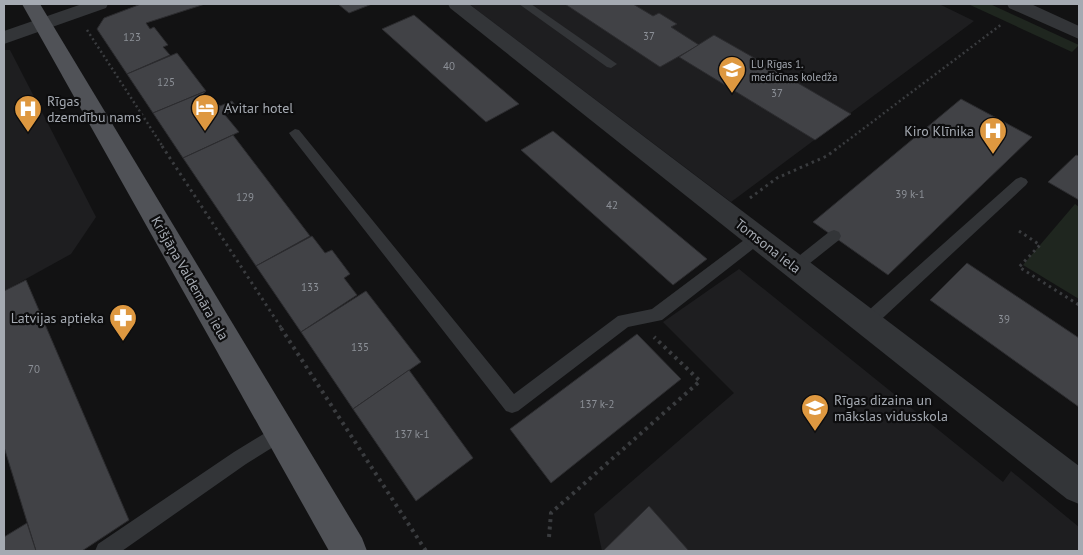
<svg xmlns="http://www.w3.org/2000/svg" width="1083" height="555" font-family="'PT Sans',sans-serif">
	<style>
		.built { fill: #1e1e20 }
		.green { fill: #1f261f }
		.building { fill: #414246; stroke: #2c2c2f }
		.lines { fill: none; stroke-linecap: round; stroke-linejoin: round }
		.path-far2 { stroke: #3a3c3f; stroke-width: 2.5; stroke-dasharray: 2 3; stroke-linecap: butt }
		.path-far1 { stroke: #3a3c3f; stroke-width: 3; stroke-dasharray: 2.5 4; stroke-linecap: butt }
		.path { stroke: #3a3c3f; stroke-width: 4; stroke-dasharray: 3 4.5; stroke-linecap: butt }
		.lane { fill: #333538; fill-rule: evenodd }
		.street { fill: #333538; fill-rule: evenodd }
		.primary { fill: #505257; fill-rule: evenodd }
		.labels { text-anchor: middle; stroke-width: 4.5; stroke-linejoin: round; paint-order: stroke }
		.number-label { font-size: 11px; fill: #8c9097 }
		.far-poi-label { font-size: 11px; fill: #a5aab2; stroke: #0d0d0e; text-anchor: start }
		.poi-label { font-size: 14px; fill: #a5aab2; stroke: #0d0d0e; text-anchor: start }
		.street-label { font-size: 14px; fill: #a5aab2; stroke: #0d0d0e }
	</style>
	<rect width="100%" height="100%" fill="#121213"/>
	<!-- built -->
	<g class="built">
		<path d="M469 4H939L974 21 731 202Z"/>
		<path d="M4 50H10L96 217 71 254 4 291Z"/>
		<path d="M739 269 1003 482 1011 471 1079 527V551H602L594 514 734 393 663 322Z"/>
	</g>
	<!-- green -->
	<g class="green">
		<path d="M968 4H990L1079 45 1072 52Z"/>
		<path d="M1075 204 1079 207V299L1023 265Z"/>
	</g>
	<!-- building -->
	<g class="building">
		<path d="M141 4H205L146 23 150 29 154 27 168 45 163 47 170 55 127 74 97 29 104 18Z"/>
		<path d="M338 4H372L349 13Z"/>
		<path d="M565 4H633L653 16 659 13 677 24 671 27 699 45 660 67Z"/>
		<path d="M414 15 519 104 486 122 382 29Z"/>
		<path d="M714 35 779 72 851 114 815 140 679 57Z"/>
		<path d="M177 53 206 91 153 113 127 74Z"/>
		<path d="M206 91 203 94 210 105 215 102 220 106 232 101 238 109 225 115 239 132 183 158 153 113Z"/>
		<path d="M961 99 1032 137 888 275 813 222Z"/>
		<path d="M553 131 707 259 673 285 521 150Z"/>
		<path d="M233 135 310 236 256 266 183 158Z"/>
		<path d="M1076 155 1079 156V200L1048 182Z"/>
		<path d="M312 236 325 253 332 250 350 274 344 278 357 295 301 332 256 266Z"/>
		<path d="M967 263 1079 338V407L930 300Z"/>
		<path d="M26 280 129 520 82 551H36L4 447V291Z"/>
		<path d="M366 291 421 362 353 409 301 332Z"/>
		<path d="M637 334 681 379 551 483 510 429Z"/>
		<path d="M409 370 473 458 416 501 353 409Z"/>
		<path d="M649 506 689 551H602H603Z"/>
		<path d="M27 523 36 551H4V537Z"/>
	</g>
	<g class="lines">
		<!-- path-far2 -->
		<g class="path-far2">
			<path d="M87 30 163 147"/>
			<path d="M839 147 1002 24"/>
		</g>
		<!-- path-far1 -->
		<g class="path-far1">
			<path d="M162 146 282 329"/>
			<path d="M750 198 777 178 827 156 840 146"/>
			<path d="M1019 231 1040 245 1019 267 1079 305"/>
		</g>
		<!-- path -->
		<g class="path">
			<path d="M281 328 426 551"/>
			<path d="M549 537 551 513 700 381 654 337"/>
		</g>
		<!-- lane -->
		<g class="lane">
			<path d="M519 4H531L617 64 611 68 607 67Z"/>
			<path d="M295 129 299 130 514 394 618 316 652 309 752 234 757 232 762 234 764 238 762 242 662 320 628 327 518 411 512 413 506 411 291 136 289 133Z"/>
			<path d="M1021 177 1026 179 1028 182 1026 185 872 328 866 330 860 328 858 323 860 318 1016 179Z"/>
			<path d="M834 230 839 232 841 236 839 240 800 271 795 273 790 271 788 267 790 263 829 232Z"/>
			<path d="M280 424 286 427 289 433 286 439 246 464 122 551H95L98 544 234 452Z"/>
		</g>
		<!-- street -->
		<g class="street">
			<path d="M82 4H108L106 8 4 44V31Z"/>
			<path d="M448 4H469L1079 466V504L1067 499 450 8Z"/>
			<path d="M1007 4H1031L1079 26V39L1009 8Z"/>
		</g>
		<!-- primary -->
		<path class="primary" d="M22 4H40L362 538 367 551H329Z"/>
	</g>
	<!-- icons -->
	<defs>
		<symbol id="university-pin" viewBox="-11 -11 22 30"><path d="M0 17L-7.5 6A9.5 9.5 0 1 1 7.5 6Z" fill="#de9840" stroke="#0d0d0e"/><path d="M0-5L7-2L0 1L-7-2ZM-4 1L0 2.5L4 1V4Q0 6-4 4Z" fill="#fff"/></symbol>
		<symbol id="hotel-pin" viewBox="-11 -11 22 30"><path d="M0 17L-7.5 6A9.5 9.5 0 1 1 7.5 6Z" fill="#de9840" stroke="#0d0d0e"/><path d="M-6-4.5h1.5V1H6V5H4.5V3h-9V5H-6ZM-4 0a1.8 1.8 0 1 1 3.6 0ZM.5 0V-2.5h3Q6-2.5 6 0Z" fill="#fff"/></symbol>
		<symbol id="hospital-pin" viewBox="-11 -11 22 30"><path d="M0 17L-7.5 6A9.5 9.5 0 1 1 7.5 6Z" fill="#de9840" stroke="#0d0d0e"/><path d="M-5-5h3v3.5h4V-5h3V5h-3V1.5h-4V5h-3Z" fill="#fff"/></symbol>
		<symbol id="pharmacy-pin" viewBox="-11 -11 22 30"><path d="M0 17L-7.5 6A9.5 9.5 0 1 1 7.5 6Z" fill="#de9840" stroke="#0d0d0e"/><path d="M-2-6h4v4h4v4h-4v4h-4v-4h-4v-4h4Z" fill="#fff"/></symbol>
		<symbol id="school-pin" viewBox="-11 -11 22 30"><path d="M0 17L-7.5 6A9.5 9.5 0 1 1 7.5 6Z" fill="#de9840" stroke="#0d0d0e"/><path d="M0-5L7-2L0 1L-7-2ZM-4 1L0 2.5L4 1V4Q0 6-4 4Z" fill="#fff"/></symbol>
	</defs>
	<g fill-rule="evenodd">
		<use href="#university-pin" x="716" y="54" width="32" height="43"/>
		<use href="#hotel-pin" x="189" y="92" width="32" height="43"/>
		<use href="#hospital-pin" x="12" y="93" width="32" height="43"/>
		<use href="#hospital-pin" x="977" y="115" width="32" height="43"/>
		<use href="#pharmacy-pin" x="107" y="302" width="32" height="43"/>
		<use href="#school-pin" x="799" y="392" width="32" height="43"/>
	</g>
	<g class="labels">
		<!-- number labels -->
		<g class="number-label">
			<text x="649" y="40">37</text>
			<text x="132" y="41">123</text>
			<text x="449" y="70">40</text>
			<text x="166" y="86">125</text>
			<text x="777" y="97">37</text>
			<text x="910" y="198">39 k-1</text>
			<text x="245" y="201">129</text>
			<text x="612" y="209">42</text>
			<text x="310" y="291">133</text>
			<text x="1004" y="323">39</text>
			<text x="360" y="351">135</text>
			<text x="34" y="373">70</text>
			<text x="597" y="408">137 k-2</text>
			<text x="412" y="438">137 k-1</text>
		</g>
		<!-- far-poi labels -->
		<g class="far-poi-label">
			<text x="751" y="68">LU Rīgas 1.<tspan x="751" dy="13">medicīnas koledža</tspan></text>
		</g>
		<!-- poi labels -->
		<g class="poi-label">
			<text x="47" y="106">Rīgas<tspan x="47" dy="16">dzemdību nams</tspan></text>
			<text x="224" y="113">Avitar hotel</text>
			<text x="974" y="136" text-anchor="end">Kiro Klīnika</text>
			<text x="104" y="323" text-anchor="end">Latvijas aptieka</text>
			<text x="834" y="405">Rīgas dizaina un<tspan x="834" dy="16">mākslas vidusskola</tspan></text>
		</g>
		<!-- street labels -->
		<g class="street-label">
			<text transform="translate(768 246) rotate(38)" y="5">Tomsona iela</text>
			<text transform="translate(190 278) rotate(60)" y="5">Krišjāņa Valdemāra iela</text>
		</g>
	</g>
	<!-- border -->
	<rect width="1083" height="555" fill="none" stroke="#a5aab2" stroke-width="10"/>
</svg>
